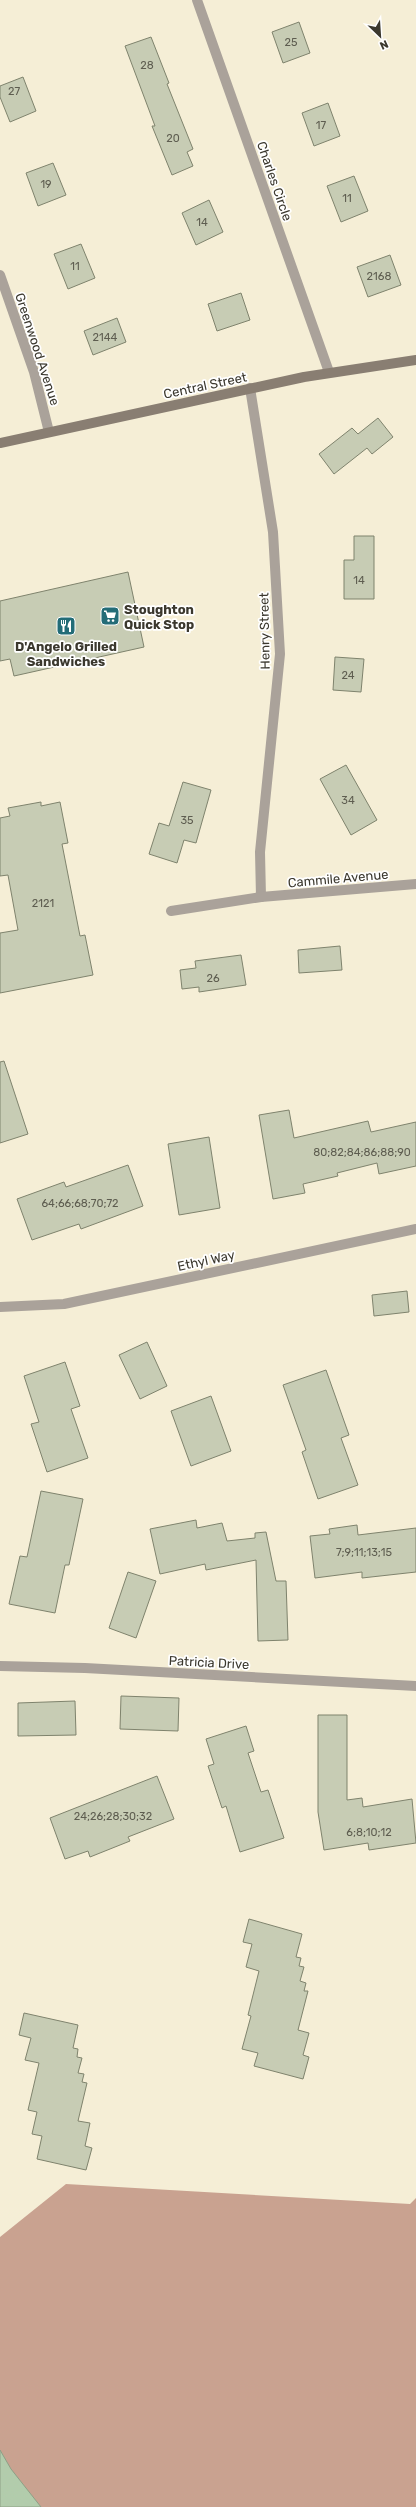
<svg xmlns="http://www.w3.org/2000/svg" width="416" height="2507" font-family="Rubik,sans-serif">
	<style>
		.forest { fill: #c9a290 }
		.water { fill: #b2ccac; stroke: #8ea086 }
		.building { fill: #c7ccb4; stroke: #7f836d }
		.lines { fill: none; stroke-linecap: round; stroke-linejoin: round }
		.minor { stroke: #aaa29a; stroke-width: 10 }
		.secondary { stroke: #897e72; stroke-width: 10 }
		.labels { text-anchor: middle; stroke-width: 3.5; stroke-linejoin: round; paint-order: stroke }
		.number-label { font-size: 11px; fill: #5e5d50 }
		.street-label { font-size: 13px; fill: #3b382e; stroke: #fff }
		.poi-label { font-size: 13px; font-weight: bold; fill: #3b382e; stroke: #fff; text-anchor: start }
	</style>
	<rect width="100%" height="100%" fill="#f5eed6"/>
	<!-- forest -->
	<path class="forest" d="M66 2184 410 2204 416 2198V2507H0V2237Z"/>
	<!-- water -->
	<path class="water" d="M0 2450 11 2469 41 2507H0Z"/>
	<!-- building -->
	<g class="building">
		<path d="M299 22 310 53 283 63 272 32Z"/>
		<path d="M151 37 169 83 167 84 193 149 187 152 193 166 172 175 152 126H155L125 46Z"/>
		<path d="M23 77 36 111 10 122 0 97V86Z"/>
		<path d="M328 103 340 136 314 146 302 113Z"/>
		<path d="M53 163 66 195 38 206 26 173Z"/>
		<path d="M354 176 368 211 341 222 327 186Z"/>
		<path d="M209 200 223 232 196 245 182 213Z"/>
		<path d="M81 244 95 278 68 289 54 254Z"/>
		<path d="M390 255 401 285 368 297 357 267Z"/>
		<path d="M241 293 250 320 217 331 208 304Z"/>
		<path d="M117 318 126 342 93 355 84 331Z"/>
		<path d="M378 418 393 437 372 454 367 448 334 474 319 454 352 428 358 434Z"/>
		<path d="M354 536H374V599H344V560H354Z"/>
		<path d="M128 572 144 647 14 676 10 659 0 661V601Z"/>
		<path d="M335 657 364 659 361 692 333 690Z"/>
		<path d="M346 765 377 820 351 835 320 779Z"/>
		<path d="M183 782 211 790 196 843 184 840 177 863 149 854 159 823 169 826Z"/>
		<path d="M41 802V806L60 802 68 843 62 844 80 936 85 935 93 975 0 993V933L18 930 8 875 0 876V818L10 816 8 808Z"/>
		<path d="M340 946 342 970 299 973 298 950Z"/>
		<path d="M241 955 246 985 199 992V987L182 989 180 970 196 968 195 961Z"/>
		<path d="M4 1061 28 1134 0 1143V1062Z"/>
		<path d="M289 1110 294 1138 368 1121 371 1132 416 1122V1166L379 1174 377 1163 337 1173 338 1176 303 1184 305 1193 273 1199 259 1115Z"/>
		<path d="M209 1137 220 1208 179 1215 168 1144Z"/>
		<path d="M128 1165 143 1206 81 1229 79 1224 32 1240 17 1199 64 1182 66 1187Z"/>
		<path d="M407 1291 409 1312 374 1316 372 1295Z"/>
		<path d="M147 1342 167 1386 140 1399 119 1355Z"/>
		<path d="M65 1362 80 1406 71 1409 88 1458 47 1472 31 1424 39 1422 24 1376Z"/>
		<path d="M326 1370 349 1435 341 1438 358 1485 318 1499 302 1452 306 1450 283 1385Z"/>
		<path d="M211 1396 231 1451 191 1466 171 1411Z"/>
		<path d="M41 1491 83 1499 69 1565H65L55 1613 9 1604 20 1556 27 1557Z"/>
		<path d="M196 1520 197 1528 222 1523 227 1541 255 1538V1533L266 1532 276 1581H286L288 1640 258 1641 256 1560 206 1570 205 1564 160 1574 150 1529Z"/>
		<path d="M357 1525 358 1535 416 1528V1572L362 1578V1572L315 1578 310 1536 330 1534 329 1529Z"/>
		<path d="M128 1572 156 1581 136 1638 109 1628Z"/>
		<path d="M121 1696 179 1698 178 1731 120 1729Z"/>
		<path d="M75 1701 76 1735 18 1736V1703Z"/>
		<path d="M318 1715H347V1800L362 1798 363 1807 412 1799 416 1843 369 1850 368 1843 324 1850 318 1812Z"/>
		<path d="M246 1726 254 1751 248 1753 261 1792 268 1790 284 1838 240 1852 226 1806 222 1808 208 1766 214 1764 206 1739Z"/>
		<path d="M157 1776 174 1819 128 1837 130 1841 90 1857 88 1851 65 1859 50 1818Z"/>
		<path d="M249 1919 302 1934 296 1957 301 1958 299 1966 304 1967 300 1981 306 1983 304 1991H308L298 2030 309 2033 303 2055 309 2057 303 2079 254 2066 258 2053 242 2049 251 2016 248 2015 259 1971 246 1967 252 1944 243 1942Z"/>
		<path d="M24 2013 78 2025 73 2048 78 2049 77 2057 82 2058 78 2073 84 2074 82 2082 87 2083 78 2121 90 2123 85 2146 92 2148 86 2170 37 2159 42 2136 32 2134 37 2112 28 2110 39 2063 25 2060 31 2038 19 2035Z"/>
	</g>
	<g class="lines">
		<!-- minor -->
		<g class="minor">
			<path d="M197 0 329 372"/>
			<path d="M0 275 34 372 49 432"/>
			<path d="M250 388 273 532 280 654 260 852 261 897"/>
			<path d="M171 911 261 897 416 884"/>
			<path d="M0 1307 64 1304 416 1229"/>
			<path d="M0 1666 85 1668 416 1686"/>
		</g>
		<!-- secondary -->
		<path class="secondary" d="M0 443 304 377 416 360"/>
	</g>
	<!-- icons -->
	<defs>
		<symbol id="supermarket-square" viewBox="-11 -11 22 22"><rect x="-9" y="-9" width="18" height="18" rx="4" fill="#236c77" stroke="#fff"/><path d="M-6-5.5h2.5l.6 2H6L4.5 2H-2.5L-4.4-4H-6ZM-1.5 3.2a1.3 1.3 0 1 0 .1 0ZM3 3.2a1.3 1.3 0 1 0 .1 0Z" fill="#fff"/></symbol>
		<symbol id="restaurant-square" viewBox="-11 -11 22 22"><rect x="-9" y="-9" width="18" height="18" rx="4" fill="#236c77" stroke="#fff"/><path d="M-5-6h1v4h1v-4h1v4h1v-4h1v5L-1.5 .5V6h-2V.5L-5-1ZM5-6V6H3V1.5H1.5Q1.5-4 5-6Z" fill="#fff"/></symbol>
	</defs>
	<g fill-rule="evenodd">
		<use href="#supermarket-square" x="99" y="605" width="22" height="22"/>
		<use href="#restaurant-square" x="55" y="615" width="22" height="22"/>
	</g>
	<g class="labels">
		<!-- number labels -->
		<g class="number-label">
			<text x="291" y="46">25</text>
			<text x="147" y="69">28</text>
			<text x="14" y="95">27</text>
			<text x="321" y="129">17</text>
			<text x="173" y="142">20</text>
			<text x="46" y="188">19</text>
			<text x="347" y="202">11</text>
			<text x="202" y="226">14</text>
			<text x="75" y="270">11</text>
			<text x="379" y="280">2168</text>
			<text x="105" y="341">2144</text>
			<text x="359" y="584">14</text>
			<text x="348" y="679">24</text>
			<text x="348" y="804">34</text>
			<text x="187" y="824">35</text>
			<text x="43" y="907">2121</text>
			<text x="213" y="982">26</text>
			<text x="362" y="1156">80;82;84;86;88;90</text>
			<text x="80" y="1207">64;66;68;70;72</text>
			<text x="364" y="1556">7;9;11;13;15</text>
			<text x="113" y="1820">24;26;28;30;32</text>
			<text x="369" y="1836">6;8;10;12</text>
		</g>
		<!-- street labels -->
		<g class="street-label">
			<text transform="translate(275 181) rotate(71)" y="5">Charles Circle</text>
			<text transform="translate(38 349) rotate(72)" y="5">Greenwood Avenue</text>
			<text transform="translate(205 385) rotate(-12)" y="5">Central Street</text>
			<text transform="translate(264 631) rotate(-91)" y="5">Henry Street</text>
			<text transform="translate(338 878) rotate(-5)" y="5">Cammile Avenue</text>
			<text transform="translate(206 1260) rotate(-12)" y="5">Ethyl Way</text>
			<text transform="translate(209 1662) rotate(3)" y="5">Patricia Drive</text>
		</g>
		<!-- poi labels -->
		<g class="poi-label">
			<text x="124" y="614">Stoughton<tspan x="124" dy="15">Quick Stop</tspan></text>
			<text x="66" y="651" text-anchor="middle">D'Angelo Grilled<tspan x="66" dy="15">Sandwiches</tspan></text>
		</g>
	</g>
	<!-- north arrow -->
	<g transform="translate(380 36) rotate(155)" stroke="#ffffff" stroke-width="3" paint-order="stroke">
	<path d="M0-3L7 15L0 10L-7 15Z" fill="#3b382e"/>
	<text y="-6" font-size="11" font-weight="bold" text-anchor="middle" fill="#3b382e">N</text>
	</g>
</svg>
